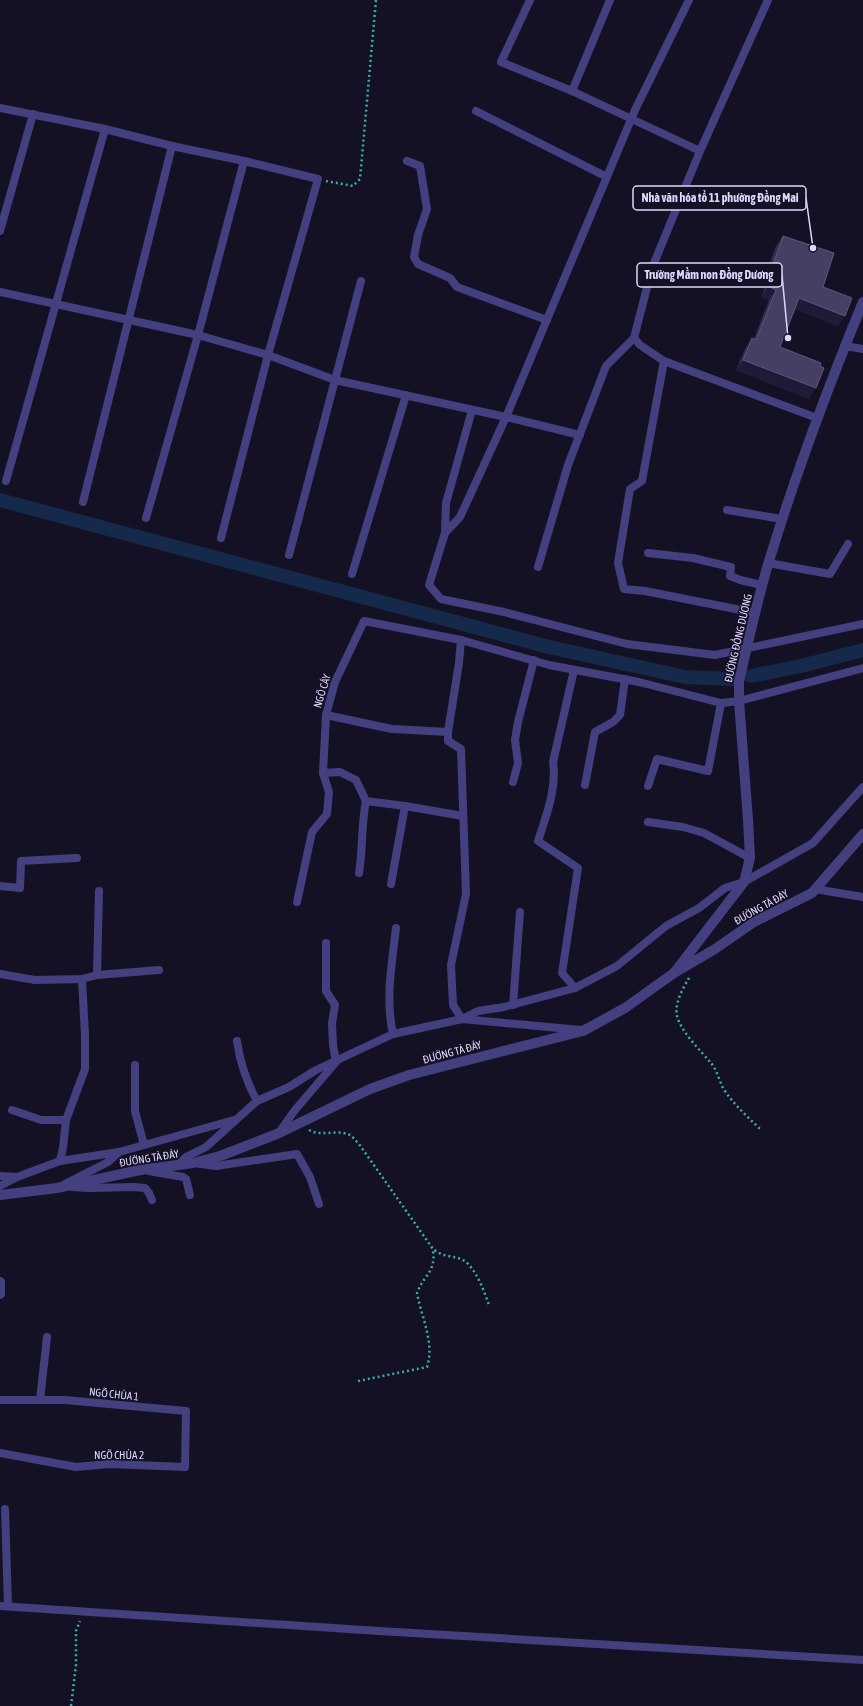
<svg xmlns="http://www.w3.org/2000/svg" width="863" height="1706" font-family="'Asap Condensed',sans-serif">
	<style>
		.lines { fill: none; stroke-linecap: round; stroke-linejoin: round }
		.canal { stroke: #15294b; stroke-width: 14 }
		.path { stroke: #3aaeaa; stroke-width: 2.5; stroke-dasharray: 2 3; stroke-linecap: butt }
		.service { stroke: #444080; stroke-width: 8 }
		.minor { stroke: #444080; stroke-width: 10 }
		.tertiary { stroke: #444080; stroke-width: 10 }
		.wall { fill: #342c51 }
		.shaded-wall { fill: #201938 }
		.building { fill: #463e63; stroke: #5e567b }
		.labels { text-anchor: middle; stroke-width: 3; stroke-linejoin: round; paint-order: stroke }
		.street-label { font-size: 11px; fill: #ddd8fc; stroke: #151125 }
		.leader { fill: none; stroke: #ddd8fc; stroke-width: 1.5 }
		.callout-dot { fill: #ddd8fc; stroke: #151125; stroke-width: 1.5 }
		.callout { fill: #151125; stroke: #ddd8fc; stroke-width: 1.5 }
		.callout-label { font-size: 12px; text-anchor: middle; font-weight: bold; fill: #ddd8fc }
	</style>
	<rect width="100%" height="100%" fill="#151125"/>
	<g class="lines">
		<!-- canal -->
		<g class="canal">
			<path d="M0 500 549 647 685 677 734 679"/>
			<path d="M751 676 801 666 863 650"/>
		</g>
		<!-- path -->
		<g class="path">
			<path d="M326 181 353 186 360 179 376 0"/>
			<path d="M689 978C683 988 674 1004 677 1016 681 1032 701 1051 711 1063 717 1070 719 1080 723 1088 733 1104 747 1116 760 1129"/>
			<path d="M309 1130C321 1137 337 1129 350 1135 353 1137 356 1141 359 1144L433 1249C436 1251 440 1254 444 1255 451 1257 458 1257 465 1261 477 1271 484 1291 489 1305"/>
			<path d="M358 1381 427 1367C435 1343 421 1316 417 1293 424 1274 436 1273 433 1250"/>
			<path d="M71 1706 76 1665V1631L80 1621"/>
		</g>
		<!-- service -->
		<g class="service">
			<path d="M530 0 501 62 572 91 700 151"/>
			<path d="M572 91 610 0"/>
			<path d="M0 108 105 129 172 146 244 161 318 179 268 355 221 538"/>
			<path d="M476 111 607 177"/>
			<path d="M407 161 420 166 427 209 418 235 414 257 418 264 450 278 457 287 547 320"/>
			<path d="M0 231 33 114"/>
			<path d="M0 292 198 335 268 355 335 380 506 417 580 435"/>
			<path d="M634 338 640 345 664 361"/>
			<path d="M845 346 863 349"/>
			<path d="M472 410 446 503 445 533 429 585 441 599 504 612 627 644 715 655 863 624"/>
			<path d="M6 481 105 129"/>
			<path d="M83 502 172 146"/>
			<path d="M727 510 782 519"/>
			<path d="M146 518 198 335 244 161"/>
			<path d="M445 533 460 517 506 417 635 110 689 0"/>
			<path d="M648 553 693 558 731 567 730 576 740 580 762 585"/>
			<path d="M289 555 361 281"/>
			<path d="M768 563 830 574 848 544"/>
			<path d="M538 567 568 465 606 366 634 338 652 268 700 151 768 0"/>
			<path d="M352 574 406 395"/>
			<path d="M756 613 645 591 624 589 618 563 630 489 642 481 664 361 817 418"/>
			<path d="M461 640 459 663 448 732V741L461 749 466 894 451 965 453 1005 462 1019 478 1011 504 1007 575 988 617 966 666 926 699 908 725 888 744 882 813 843 863 787"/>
			<path d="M574 670 553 762C557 789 546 816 538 841L578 868 562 973 575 988"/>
			<path d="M326 715 392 729 448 732"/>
			<path d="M323 773 326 715 335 682 364 621 461 640 549 665 639 682 721 703 739 701 863 668"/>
			<path d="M513 782 518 763 515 740 518 722 534 660"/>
			<path d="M585 785 595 732 613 722 620 715 625 679"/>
			<path d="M648 786 657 759 708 771 721 703"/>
			<path d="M648 822 683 827 704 833 750 858"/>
			<path d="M359 873C363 849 361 825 366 801"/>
			<path d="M391 884 405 806"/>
			<path d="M0 886 20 888 21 861 77 858"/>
			<path d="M815 889 863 897"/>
			<path d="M297 902 312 832 327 814 329 792 323 773 340 772 356 780 366 801 405 806 463 816"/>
			<path d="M0 974 35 980 82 979 97 975 159 970"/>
			<path d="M97 975 99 891"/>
			<path d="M513 1005 520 912"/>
			<path d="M393 1034C385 998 392 964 396 928"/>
			<path d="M237 1041C240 1063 246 1081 257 1101"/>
			<path d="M135 1065V1111L144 1145"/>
			<path d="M12 1110 41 1120H66"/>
			<path d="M278 1134 295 1110 336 1062 333 1045 332 1023 335 1005 326 991V943"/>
			<path d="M60 1161 63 1148 66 1120 85 1069V1035L82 979"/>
			<path d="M194 1163 216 1166 297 1154 310 1177 319 1204"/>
			<path d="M178 1165 186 1157 206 1147 257 1101 289 1087 316 1070 393 1034 462 1019 581 1030"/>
			<path d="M149 1171 183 1177 186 1179 190 1195"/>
			<path d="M0 1176 17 1177"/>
			<path d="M65 1184 108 1162 119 1152"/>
			<path d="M0 1186 17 1177 60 1161 119 1152 234 1120"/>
			<path d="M72 1187 90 1188 134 1187 145 1188 149 1193 152 1200"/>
			<path d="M0 1400H65L186 1411 185 1467 110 1464 76 1467 0 1453"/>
			<path d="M40 1400 47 1337"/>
			<path d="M5 1509 8 1606"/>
			<path d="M0 1606 379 1631 863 1660"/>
		</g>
		<!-- minor -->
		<g class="minor">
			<path d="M674 973 744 882 750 858 748 820 739 701V682C748 642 757 601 769 561 796 473 828 387 863 302"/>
			<path d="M0 1282V1294"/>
		</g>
		<!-- tertiary -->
		<path class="tertiary" d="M0 1195 57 1188 140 1170 193 1163 220 1156 277 1134 370 1089 409 1075 583 1031 625 1008 674 973 715 949 754 922 812 893 863 834"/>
	</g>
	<!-- wall -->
	<path class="wall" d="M783 236 823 287 838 326 795 309 780 347 809 399 736 370 745 349 752 338 754 339 769 300 761 297 771 273 767 272 776 246Z"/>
	<!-- shaded-wall -->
	<g class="shaded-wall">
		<path d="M774 262 778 263 771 273 767 272Z"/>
		<path d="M768 286 776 290 769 300 761 297Z"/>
		<path d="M799 298 845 316 838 326 792 308Z"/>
		<path d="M743 360 816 388 809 399 736 370Z"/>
	</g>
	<!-- building -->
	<path class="building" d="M783 236 834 253 823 287 852 298 845 316 799 298 780 347 821 363 820 366 824 368 816 388 743 360 752 338 756 340 776 290 768 286 778 263 774 262Z"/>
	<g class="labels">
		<!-- street labels -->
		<g class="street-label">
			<text transform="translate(738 638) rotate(-77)" y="4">ĐƯỜNG ĐỒNG DƯƠNG</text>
			<text transform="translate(322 691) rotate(-73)" y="4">NGÕ CÂY</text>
			<text transform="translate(761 907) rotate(-29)" y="4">ĐƯỜNG TÀ ĐÁY</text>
			<text transform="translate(452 1052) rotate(-15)" y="4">ĐƯỜNG TÀ ĐÁY</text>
			<text transform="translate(149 1158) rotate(-9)" y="4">ĐƯỜNG TÀ ĐÁY</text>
			<text transform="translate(114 1394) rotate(6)" y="4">NGÕ CHÙA 1</text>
			<text x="119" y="1459">NGÕ CHÙA 2</text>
		</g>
	</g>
	<!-- callouts -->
	<path class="leader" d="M813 248L806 198M788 338L782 275"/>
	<g class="callout-dot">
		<circle cx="813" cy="248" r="4"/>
		<circle cx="788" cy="338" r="4"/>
	</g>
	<g class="callout">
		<rect x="633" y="186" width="173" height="24" rx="4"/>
		<rect x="637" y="263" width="145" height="24" rx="4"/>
	</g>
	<g class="callout-label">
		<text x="720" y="202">Nhà văn hóa tổ 11 phường Đồng Mai</text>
		<text x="709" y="279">Trường Mầm non Đồng Dương</text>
	</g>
</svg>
